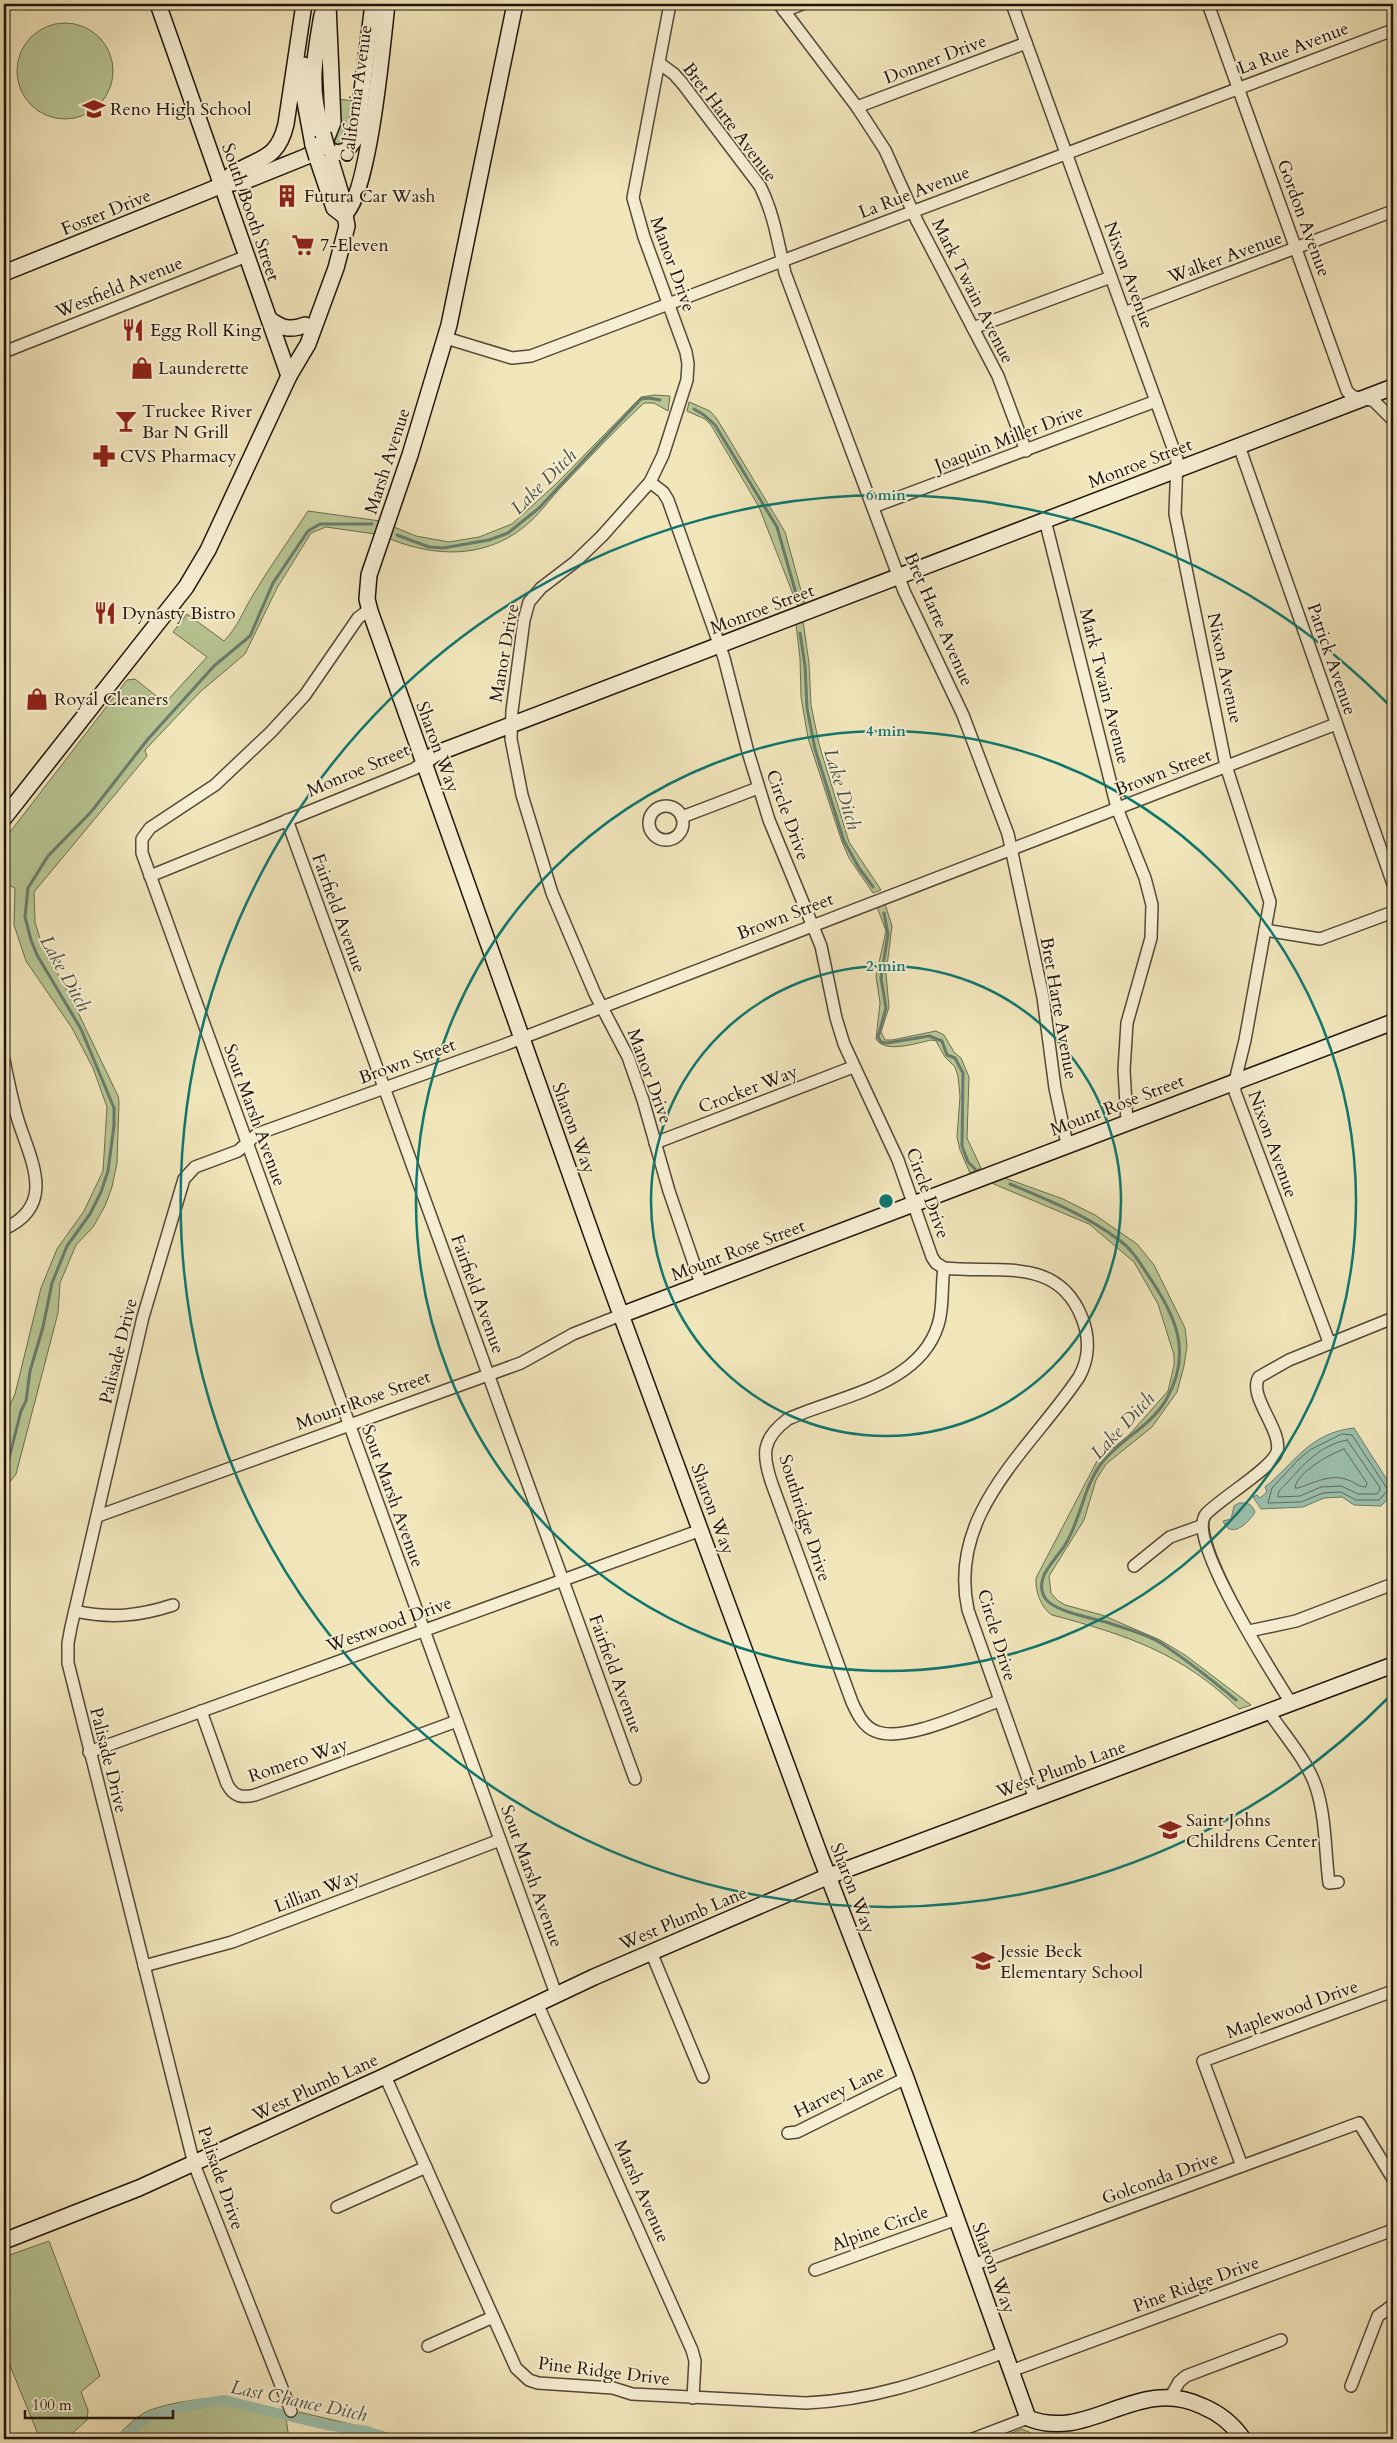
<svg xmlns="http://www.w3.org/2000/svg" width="1397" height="2443" font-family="Cardo,serif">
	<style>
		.green { fill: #b7c592; stroke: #6b6c4e }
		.water { fill: #9bbfac; stroke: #697b6c }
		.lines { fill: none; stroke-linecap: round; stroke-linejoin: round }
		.shore { stroke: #5d6a5c; stroke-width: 1 }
		.stream { stroke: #697b6c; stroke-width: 3 }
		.canal { stroke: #9bbfac; stroke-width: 10 }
		.street-casing { stroke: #544837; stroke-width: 14 }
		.secondary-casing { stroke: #1f140b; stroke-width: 18 }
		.street { stroke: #f6eed2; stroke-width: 11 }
		.secondary { stroke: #f6eed2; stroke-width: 15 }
		.secondary-bridge-casing { stroke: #1f140b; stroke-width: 18; stroke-linecap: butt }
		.secondary-bridge { stroke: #f6eed2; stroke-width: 15 }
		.ring { fill: none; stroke: #0f766e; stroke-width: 2.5 }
		.labels { text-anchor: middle; stroke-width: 4; stroke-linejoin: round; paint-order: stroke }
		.street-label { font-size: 18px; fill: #1f140b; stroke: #f6eed2 }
		.poi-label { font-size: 18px; fill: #1f140b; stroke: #f6eed2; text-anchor: start }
		.water-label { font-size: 19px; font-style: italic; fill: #4a5043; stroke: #f6eed2 }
		.centre { fill: #0f766e; stroke: #f6eed2; stroke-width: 2.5 }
		.ring-label { font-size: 15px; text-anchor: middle; font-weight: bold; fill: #0f766e; stroke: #f6eed2; stroke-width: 4; stroke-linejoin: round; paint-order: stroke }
	</style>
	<rect width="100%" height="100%" fill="#f1e5ba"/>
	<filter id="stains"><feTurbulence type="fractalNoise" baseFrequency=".004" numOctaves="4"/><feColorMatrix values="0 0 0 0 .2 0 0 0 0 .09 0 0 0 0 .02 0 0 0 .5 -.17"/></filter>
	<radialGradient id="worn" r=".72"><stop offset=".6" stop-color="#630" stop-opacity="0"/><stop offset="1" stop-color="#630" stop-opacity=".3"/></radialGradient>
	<!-- green -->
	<g class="green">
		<circle cx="65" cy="71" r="48"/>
		<path d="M337 99 355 101 347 143 338 146 331 141Z"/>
		<path d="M655 395 670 396 668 411 654 403H644C616 429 590 457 563 485 550 499 539 515 524 527 484 559 435 557 390 539L394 527 416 536 449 542 479 537 512 524 556 484 641 397Z"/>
		<path d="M689 402 710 411 717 419 785 532 805 605 798 607 759 507 711 425 705 419 687 411Z"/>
		<path d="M308 511 380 521 375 534 326 527 311 533 277 588 245 654 200 692 145 750 147 756 34 892 35 922 41 942 73 1002 118 1096 119 1102 117 1163 112 1187 105 1206 93 1227 76 1245 60 1283 58 1313 16 1474 4 1490V1419L15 1394 41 1288 57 1249 84 1211 103 1171 107 1107 93 1068 72 1028 26 961 14 925 15 888 4 883V840L127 680 135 679 165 703 207 657 173 632 187 614 224 641C238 627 243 611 253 595 270 566 290 539 308 511Z"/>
		<path d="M803 621 809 663 811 705 819 744 849 842 881 890 873 893 849 858 842 842 808 738 801 697 800 658 796 624Z"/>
		<path d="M885 904 892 926 886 974 889 1007 881 1032 885 1040H892L936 1031 944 1035 954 1052 961 1058 969 1077 967 1138 981 1168 970 1173 960 1150 957 1137 960 1096 958 1076 955 1067 945 1057 936 1041 931 1040C917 1043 885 1054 876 1039L880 1003 876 976 886 931 877 907Z"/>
		<path d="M1002 1177 1063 1199 1095 1215 1137 1244 1154 1265 1185 1328 1187 1346 1184 1366 1177 1392 1152 1427 1106 1464 1096 1480 1084 1520 1049 1576 1051 1593 1057 1600 1065 1605 1102 1615 1160 1640 1185 1655 1251 1705 1239 1709C1182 1653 1127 1635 1052 1615 1041 1608 1035 1591 1036 1578L1097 1461 1129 1435 1168 1391 1174 1365V1355L1158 1304 1134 1262 1089 1224 989 1182Z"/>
		<path d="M49 2241 100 2376 81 2392 88 2410 87 2420 66 2439H40L4 2351V2257Z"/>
		<path d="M223 2397 285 2411 289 2439H114C124 2429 136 2416 150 2410 173 2402 199 2399 223 2397Z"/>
		<path d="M299 2412 384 2432 399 2439H378L301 2423Z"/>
		<path d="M1022 2429 1031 2433 1033 2439H996Z"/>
	</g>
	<!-- water -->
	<g class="water">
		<path d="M1354 1428 1393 1489 1390 1497 1381 1506 1354 1505 1342 1497 1324 1498 1303 1507 1261 1509 1253 1497 1257 1495 1260 1498 1267 1492 1265 1487C1296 1462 1309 1433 1354 1428Z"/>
		<path d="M1239 1503C1248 1503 1251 1503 1255 1512 1249 1523 1230 1540 1223 1521L1231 1519 1234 1506Z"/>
	</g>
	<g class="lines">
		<!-- shore -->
		<g class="shore">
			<path d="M1342 1434 1352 1435 1388 1490 1379 1500H1356L1341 1492 1323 1493 1301 1502 1268 1503 1272 1488 1298 1460 1310 1450Z"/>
			<path d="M1347 1440 1379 1486 1380 1490 1377 1494H1358L1341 1486 1321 1487 1300 1496 1278 1497C1278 1490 1281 1489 1286 1484 1303 1465 1320 1445 1347 1440Z"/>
			<path d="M1344 1449 1367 1483 1366 1487C1358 1487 1355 1482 1348 1480 1331 1473 1314 1483 1298 1488H1295C1297 1472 1330 1454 1344 1449Z"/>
		</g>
		<!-- stream -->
		<g class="stream">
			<path d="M694 409 704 415 715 425 777 527 797 597"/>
			<path d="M397 535 429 547 443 548 489 540 508 533 539 508 641 399 649 398 660 400"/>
			<path d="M800 633 805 666 807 708 815 749 844 841 859 868 873 887"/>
			<path d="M884 913 888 934 881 978 886 1008 878 1037 881 1042 887 1043 929 1036 942 1041 947 1055 955 1058 963 1073 962 1146 968 1162 975 1169"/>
			<path d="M1010 1184C1048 1200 1086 1215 1119 1240 1132 1249 1140 1263 1148 1275 1176 1316 1193 1353 1166 1400 1150 1427 1119 1440 1101 1464 1083 1488 1081 1519 1065 1545 1055 1561 1033 1578 1045 1598 1054 1612 1093 1618 1109 1623 1126 1629 1144 1633 1159 1642 1186 1659 1212 1680 1236 1700"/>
			<path d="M4 1478 21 1411 26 1401 30 1371 43 1327 52 1283 67 1246 90 1214 101 1192 108 1171 114 1125V1108L81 1029 37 955 31 940 25 917 28 888 48 856 91 812 148 739 214 666 250 636 273 583 308 531 320 524H372"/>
		</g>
		<!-- canal -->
		<path class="canal" d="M120 2439 150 2416 187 2406 224 2400 326 2425 367 2431 390 2439"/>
		<defs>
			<g id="street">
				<path d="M670 4 633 198 644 237 686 352 688 364 687 380 663 455 650 482 602 536 575 562 541 588 529 602 524 620 512 711 511 739 522 795 552 893 595 994 628 1057 643 1100 669 1191 701 1284"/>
				<path d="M779 4 857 107 885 150 917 221 998 376 1026 451"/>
				<path d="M1012 4 1177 459 1175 514 1226 766 1270 902 1245 1040 1235 1081V1092L1329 1342"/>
				<path d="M1208 4 1347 391 1352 396 1374 401 1393 420"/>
				<path d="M784 11 802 4"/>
				<path d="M659 63 674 74 682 83 760 186C774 214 778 242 785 273L904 591 963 715 1008 834 1043 997 1055 1088 1067 1144"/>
				<path d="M857 107 1026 43"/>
				<path d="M1124 313 1393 211"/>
				<path d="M973 328 1111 277"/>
				<path d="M446 338 512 358 531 356 1393 30"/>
				<path d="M4 352 247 256"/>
				<path d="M1239 446 1393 884"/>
				<path d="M650 482 663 492 668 500 724 658 748 752 769 820 821 946 836 1018 844 1044 898 1160 932 1257 936 1263 944 1268C996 1274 1058 1255 1082 1318 1090 1338 1089 1359 1079 1377 1030 1450 947 1513 968 1610L1035 1799"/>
				<path d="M873 507 1156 401"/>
				<path d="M1045 520 1117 808 1145 878 1152 905 1151 938 1127 1023 1124 1070 1127 1122"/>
				<path d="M370 609 358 618 305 695 271 732 215 785 150 828 142 839V853L556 1994"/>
				<circle cx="666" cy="823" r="17"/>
				<path d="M682 817 758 788"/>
				<path d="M287 820 635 1779"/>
				<path d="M150 876 414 769 424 762"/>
				<path d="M1265 930 1320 939 1393 912"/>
				<path d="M4 1060C8 1080 12 1100 18 1120 31 1161 57 1205 4 1229"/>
				<path d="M655 1143 853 1067"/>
				<path d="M944 1268C941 1287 944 1307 938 1325 919 1386 839 1396 788 1419 761 1439 762 1455 772 1484L852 1702C857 1713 863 1726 875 1731 903 1744 970 1711 999 1701"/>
				<path d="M98 1516 521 1363 573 1334 621 1315"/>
				<path d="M1134 1566 1170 1537 1201 1526"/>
				<path d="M75 1611C111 1619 139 1616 173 1605"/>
				<path d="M1249 1631 1296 1621 1393 1584"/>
				<path d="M1291 1703C1275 1677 1185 1538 1206 1514 1221 1498 1272 1468 1277 1452 1283 1430 1247 1396 1259 1377L1289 1360 1393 1318"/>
				<path d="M201 1711 227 1784C234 1797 242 1798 255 1795L457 1721"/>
				<path d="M1269 1712C1284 1735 1307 1760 1316 1787 1326 1817 1325 1853 1329 1883L1338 1882"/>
				<path d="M89 1752 701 1530"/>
				<path d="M651 1952 703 2077"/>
				<path d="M144 1966 232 1942 500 1840"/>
				<path d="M537 2003 692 2350 695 2361 693 2398"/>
				<path d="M385 2076 516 2368 529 2380 538 2383 613 2388 632 2394 806 2403C879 2400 936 2377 1005 2352"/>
				<path d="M788 2133 797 2132 906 2078"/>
				<path d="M1242 2166 1203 2061 1393 1991"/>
				<path d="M337 2207 426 2167"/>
				<path d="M973 2265 1359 2123 1393 2179"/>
				<path d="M815 2270 957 2219"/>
				<path d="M428 2346 493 2317"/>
				<path d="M1011 2371 1393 2230"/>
				<path d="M1351 2386 1378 2316 1393 2305"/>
				<path d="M1170 2398 1179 2382 1186 2376 1281 2340"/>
				<path d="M291 2411 194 2164 68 1663V1643L71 1627 143 1317 184 1179 195 1167 238 1151 257 1134 504 1045 1336 724"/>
				<path d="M973 2439 1028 2418"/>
			</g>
			<g id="secondary">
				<path d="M158 4 289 376"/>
				<path d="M515 4 449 325 410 455 369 575 367 599 370 611 599 1255 818 1850 906 2078 1028 2418C1089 2443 1137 2375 1202 2406 1219 2413 1233 2424 1243 2439"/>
				<path d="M322 15C314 61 308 88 323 134"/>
				<path d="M304 65 303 91 313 145"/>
				<path d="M327 148 336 153 346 151 356 138 373 4"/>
				<path d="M317 158 334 208 343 215"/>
				<path d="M222 184 243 182 305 157 317 151 326 140 333 122 328 4"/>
				<path d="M343 215C369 201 383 38 387 4"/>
				<path d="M4 273 208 191C213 189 218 187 222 184 227 181 229 176 234 173 261 157 278 159 286 124L304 4"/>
				<path d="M269 319C281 328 290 331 305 325"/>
				<path d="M424 762 435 754 1393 387"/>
				<path d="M4 818 186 587 208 550 289 376 308 344 336 268 347 226 341 194 327 148"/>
				<path d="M621 1315 1393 1022"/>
				<path d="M4 2241 139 2188 385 2076 594 1977 829 1876 1393 1665"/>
			</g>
		</defs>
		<!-- street casing -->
		<use href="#street" class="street-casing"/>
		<!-- secondary casing -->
		<use href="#secondary" class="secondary-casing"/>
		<!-- street -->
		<use href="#street" class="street"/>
		<!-- secondary -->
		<use href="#secondary" class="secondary"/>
		<defs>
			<g id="secondary-bridge">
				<path d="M323 134 327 148"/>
				<path d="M313 145 317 158"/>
			</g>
		</defs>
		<!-- secondary-bridge casing -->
		<use href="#secondary-bridge" class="secondary-bridge-casing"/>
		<!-- secondary-bridge -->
		<use href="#secondary-bridge" class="secondary-bridge"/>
	</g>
	<!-- distance rings -->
	<g class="ring">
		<circle cx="886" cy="1201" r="235"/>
		<circle cx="886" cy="1201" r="470"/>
		<path d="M1390 1696A706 706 0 1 1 1390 706"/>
	</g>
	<!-- icons -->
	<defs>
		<symbol id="school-bare" viewBox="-9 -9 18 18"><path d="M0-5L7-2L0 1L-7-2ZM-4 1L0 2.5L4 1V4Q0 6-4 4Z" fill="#8f2418" stroke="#f6eed2" stroke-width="2.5" paint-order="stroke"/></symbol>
		<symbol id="building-bare" viewBox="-9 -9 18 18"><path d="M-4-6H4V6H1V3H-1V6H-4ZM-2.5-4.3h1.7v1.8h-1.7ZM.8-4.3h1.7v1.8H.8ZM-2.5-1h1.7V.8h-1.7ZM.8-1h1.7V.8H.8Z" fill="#8f2418" stroke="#f6eed2" stroke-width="2.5" paint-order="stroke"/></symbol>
		<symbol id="supermarket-bare" viewBox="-9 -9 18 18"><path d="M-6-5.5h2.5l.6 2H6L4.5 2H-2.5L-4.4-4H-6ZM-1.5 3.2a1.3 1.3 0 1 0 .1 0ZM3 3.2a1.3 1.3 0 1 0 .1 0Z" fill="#8f2418" stroke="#f6eed2" stroke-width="2.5" paint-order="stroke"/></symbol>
		<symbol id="restaurant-bare" viewBox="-9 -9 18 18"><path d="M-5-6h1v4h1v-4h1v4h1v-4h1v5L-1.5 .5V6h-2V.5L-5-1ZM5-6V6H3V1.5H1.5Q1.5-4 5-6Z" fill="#8f2418" stroke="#f6eed2" stroke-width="2.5" paint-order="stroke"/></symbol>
		<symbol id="shop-bare" viewBox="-9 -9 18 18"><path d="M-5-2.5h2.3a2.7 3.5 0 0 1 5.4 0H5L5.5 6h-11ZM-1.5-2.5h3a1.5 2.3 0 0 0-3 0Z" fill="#8f2418" stroke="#f6eed2" stroke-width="2.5" paint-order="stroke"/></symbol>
		<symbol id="bar-bare" viewBox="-9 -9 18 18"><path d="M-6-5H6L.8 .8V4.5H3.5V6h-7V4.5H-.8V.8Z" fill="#8f2418" stroke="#f6eed2" stroke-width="2.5" paint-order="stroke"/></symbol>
		<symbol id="pharmacy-bare" viewBox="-9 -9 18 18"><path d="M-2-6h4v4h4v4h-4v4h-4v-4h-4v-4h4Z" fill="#8f2418" stroke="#f6eed2" stroke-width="2.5" paint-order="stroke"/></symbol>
	</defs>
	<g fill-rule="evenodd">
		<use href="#school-bare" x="78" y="93" width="32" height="32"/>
		<use href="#building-bare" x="271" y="180" width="32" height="32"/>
		<use href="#supermarket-bare" x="287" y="229" width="32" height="32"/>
		<use href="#restaurant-bare" x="117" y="314" width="32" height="32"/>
		<use href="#shop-bare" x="126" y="352" width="32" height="32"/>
		<use href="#bar-bare" x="110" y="405" width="32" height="32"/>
		<use href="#pharmacy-bare" x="88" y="440" width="32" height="32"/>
		<use href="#restaurant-bare" x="89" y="597" width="32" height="32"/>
		<use href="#shop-bare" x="21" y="683" width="32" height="32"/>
		<use href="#school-bare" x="1154" y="1814" width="32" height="32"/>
		<use href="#school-bare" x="967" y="1945" width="32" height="32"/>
	</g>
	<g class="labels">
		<!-- street labels -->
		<g class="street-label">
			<text transform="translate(1293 48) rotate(-21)" y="6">La Rue Avenue</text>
			<text transform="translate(935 59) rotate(-21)" y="6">Donner Drive</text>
			<text transform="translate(356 94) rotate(-82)" y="6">California Avenue</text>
			<text transform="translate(730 122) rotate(53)" y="6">Bret Harte Avenue</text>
			<text transform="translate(914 192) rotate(-21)" y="6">La Rue Avenue</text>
			<text transform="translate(106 212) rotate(-22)" y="6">Foster Drive</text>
			<text transform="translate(251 212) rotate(71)" y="6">South Booth Street</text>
			<text transform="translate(1304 218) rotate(70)" y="6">Gordon Avenue</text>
			<text transform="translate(1225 257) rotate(-20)" y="6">Walker Avenue</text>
			<text transform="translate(673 264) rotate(70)" y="6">Manor Drive</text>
			<text transform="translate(1129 275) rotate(70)" y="6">Nixon Avenue</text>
			<text transform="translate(119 287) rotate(-22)" y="6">Westfield Avenue</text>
			<text transform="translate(973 291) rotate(63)" y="6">Mark Twain Avenue</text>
			<text transform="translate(1009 438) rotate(-21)" y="6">Joaquin Miller Drive</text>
			<text transform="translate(387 461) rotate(-72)" y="6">Marsh Avenue</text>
			<text transform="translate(1140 463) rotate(-21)" y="6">Monroe Street</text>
			<text transform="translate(762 609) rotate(-21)" y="6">Monroe Street</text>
			<text transform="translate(939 619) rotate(66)" y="6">Bret Harte Avenue</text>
			<text transform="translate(504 653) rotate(-80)" y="6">Manor Drive</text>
			<text transform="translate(1332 659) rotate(71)" y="6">Patrick Avenue</text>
			<text transform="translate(1225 668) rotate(78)" y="6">Nixon Avenue</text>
			<text transform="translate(1105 686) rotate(76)" y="6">Mark Twain Avenue</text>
			<text transform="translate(438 747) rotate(70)" y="6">Sharon Way</text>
			<text transform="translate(358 770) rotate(-23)" y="6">Monroe Street</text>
			<text transform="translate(1163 772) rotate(-21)" y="6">Brown Street</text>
			<text transform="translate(788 815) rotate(70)" y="6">Circle Drive</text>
			<text transform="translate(339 913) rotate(70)" y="6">Fairfield Avenue</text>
			<text transform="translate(785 916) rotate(-21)" y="6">Brown Street</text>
			<text transform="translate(1059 1008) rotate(80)" y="6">Bret Harte Avenue</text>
			<text transform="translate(407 1061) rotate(-20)" y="6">Brown Street</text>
			<text transform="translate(650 1076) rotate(70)" y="6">Manor Drive</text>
			<text transform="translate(748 1089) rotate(-21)" y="6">Crocker Way</text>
			<text transform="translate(1117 1105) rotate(-21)" y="6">Mount Rose Street</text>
			<text transform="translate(255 1115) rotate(70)" y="6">Sout Marsh Avenue</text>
			<text transform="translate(574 1128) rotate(70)" y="6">Sharon Way</text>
			<text transform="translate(1273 1144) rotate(70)" y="6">Nixon Avenue</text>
			<text transform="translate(928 1193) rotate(70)" y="6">Circle Drive</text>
			<text transform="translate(738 1250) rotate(-21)" y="6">Mount Rose Street</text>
			<text transform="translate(478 1294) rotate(70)" y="6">Fairfield Avenue</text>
			<text transform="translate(118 1351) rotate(-76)" y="6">Palisade Drive</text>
			<text transform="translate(363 1400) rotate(-20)" y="6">Mount Rose Street</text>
			<text transform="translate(393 1496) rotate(70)" y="6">Sout Marsh Avenue</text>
			<text transform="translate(713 1509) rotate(70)" y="6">Sharon Way</text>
			<text transform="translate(805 1518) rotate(72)" y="6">Southridge Drive</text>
			<text transform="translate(389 1624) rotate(-20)" y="6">Westwood Drive</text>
			<text transform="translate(997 1635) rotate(73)" y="6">Circle Drive</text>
			<text transform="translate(616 1674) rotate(70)" y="6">Fairfield Avenue</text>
			<text transform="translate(109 1760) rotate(76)" y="6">Palisade Drive</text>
			<text transform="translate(298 1760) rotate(-19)" y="6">Romero Way</text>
			<text transform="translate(1061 1769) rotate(-20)" y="6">West Plumb Lane</text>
			<text transform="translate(532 1876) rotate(70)" y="6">Sout Marsh Avenue</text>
			<text transform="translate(853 1888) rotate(69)" y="6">Sharon Way</text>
			<text transform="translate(317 1891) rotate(-21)" y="6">Lillian Way</text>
			<text transform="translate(683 1918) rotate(-23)" y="6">West Plumb Lane</text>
			<text transform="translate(1292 2009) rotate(-20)" y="6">Maplewood Drive</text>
			<text transform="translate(315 2087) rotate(-25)" y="6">West Plumb Lane</text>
			<text transform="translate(839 2091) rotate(-26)" y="6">Harvey Lane</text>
			<text transform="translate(221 2178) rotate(71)" y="6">Palisade Drive</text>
			<text transform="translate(1160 2178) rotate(-20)" y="6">Golconda Drive</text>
			<text transform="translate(642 2191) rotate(66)" y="6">Marsh Avenue</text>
			<text transform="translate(880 2228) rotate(-20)" y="6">Alpine Circle</text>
			<text transform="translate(994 2268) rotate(70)" y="6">Sharon Way</text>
			<text transform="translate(1196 2284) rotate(-20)" y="6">Pine Ridge Drive</text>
			<text transform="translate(604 2371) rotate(7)" y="6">Pine Ridge Drive</text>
		</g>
		<!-- poi labels -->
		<g class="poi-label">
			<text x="110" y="115">Reno High School</text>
			<text x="304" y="202">Futura Car Wash</text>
			<text x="320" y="251">7-Eleven</text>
			<text x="150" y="336">Egg Roll King</text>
			<text x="158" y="374">Launderette</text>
			<text x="142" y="417">Truckee River<tspan x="142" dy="21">Bar N Grill</tspan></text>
			<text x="120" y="462">CVS Pharmacy</text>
			<text x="122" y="619">Dynasty Bistro</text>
			<text x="54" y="705">Royal Cleaners</text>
			<text x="1186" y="1826">Saint Johns<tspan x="1186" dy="21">Childrens Center</tspan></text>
			<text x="1000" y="1957">Jessie Beck<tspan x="1000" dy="21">Elementary School</tspan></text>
		</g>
		<!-- water labels -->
		<g class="water-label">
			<text transform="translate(543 481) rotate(-45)" y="7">Lake Ditch</text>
			<text transform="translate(843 789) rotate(73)" y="7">Lake Ditch</text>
			<text transform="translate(66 973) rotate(61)" y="7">Lake Ditch</text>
			<text transform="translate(1122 1425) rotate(-47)" y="7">Lake Ditch</text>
			<text transform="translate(299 2400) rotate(12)" y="7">Last Chance Ditch</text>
		</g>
	</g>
	<circle cx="886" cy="1201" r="8" class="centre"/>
	<g class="ring-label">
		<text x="886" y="500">6 min</text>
		<text x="886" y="736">4 min</text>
		<text x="886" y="971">2 min</text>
	</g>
	<!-- margin -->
	<rect width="1397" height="2443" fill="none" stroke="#f1e5ba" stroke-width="20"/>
	<rect x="5" y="5" width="1387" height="2433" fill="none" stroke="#1f140b" stroke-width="2.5"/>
	<rect x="10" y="10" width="1377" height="2423" fill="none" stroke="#1f140b"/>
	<!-- scale -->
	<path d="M25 2410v8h148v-8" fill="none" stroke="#1f140b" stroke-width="2.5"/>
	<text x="32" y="2410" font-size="15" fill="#1f140b" stroke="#f6eed2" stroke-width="4" paint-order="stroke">100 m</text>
	<rect width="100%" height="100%" filter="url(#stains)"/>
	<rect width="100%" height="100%" fill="url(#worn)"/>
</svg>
